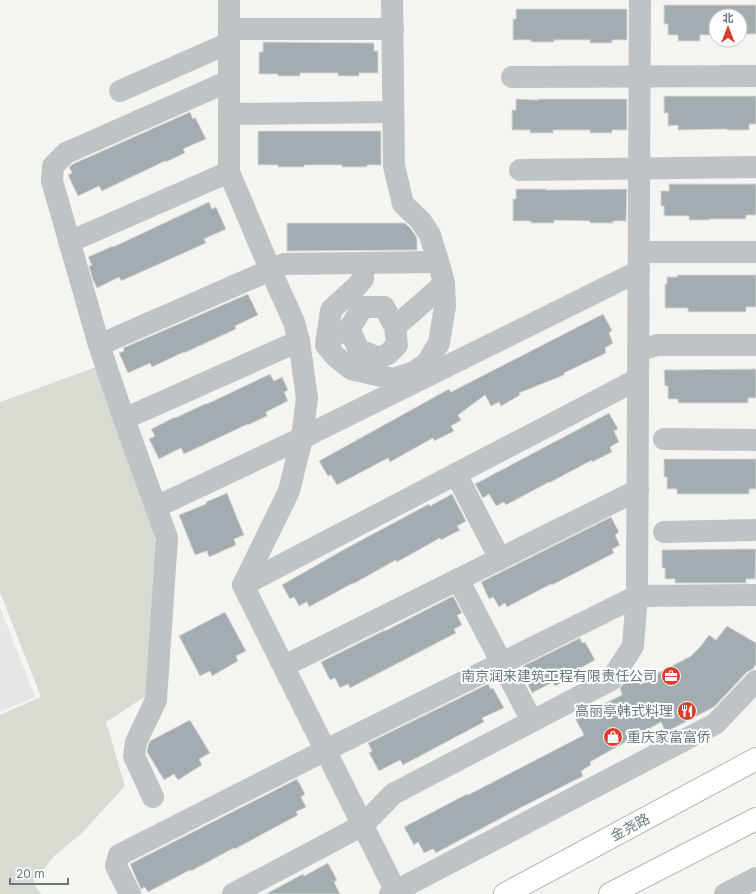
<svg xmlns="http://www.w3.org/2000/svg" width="756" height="894" font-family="Inter,'Noto Sans SC',sans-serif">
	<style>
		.built { fill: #e5e6e5 }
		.green { fill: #d7dbd2 }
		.building { fill: #a3adb1; stroke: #d6d6d4 }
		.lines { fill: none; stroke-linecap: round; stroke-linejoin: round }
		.major-casing { stroke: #b1b7b9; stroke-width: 24 }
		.minor { stroke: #bec3c5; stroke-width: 22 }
		.major { stroke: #fff; stroke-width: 22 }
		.labels { text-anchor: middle; stroke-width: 4; stroke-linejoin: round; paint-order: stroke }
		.poi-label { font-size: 14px; fill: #657881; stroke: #fff; text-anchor: end }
		.street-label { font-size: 14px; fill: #657881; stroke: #fff }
	</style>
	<rect width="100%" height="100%" fill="#f5f4f1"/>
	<!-- built -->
	<path class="built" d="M0 607 35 697 0 712Z"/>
	<!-- green -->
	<path class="green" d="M99 366 151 508 158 559 149 694 106 722 125 786 81 834 54 856 33 883 41 894H0V715L41 697 0 592V402Z"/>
	<!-- building -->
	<g class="building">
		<path d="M664 5H756V34H740V16H716V23H710V35H700V41H678V35H668V24H664Z"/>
		<path d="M516 9H627V40H612V43H590V40H554V42H531V40H513V19H516Z"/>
		<path d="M263 42 374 43V51H378V73H359V76H338V73H300V76H278V74H259V52H263Z"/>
		<path d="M664 96H756V124H749V130H727V129L678 130V125L668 126V113H664Z"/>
		<path d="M516 99 538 100V99H627V130H612V133H590V130H553V133H530V130H512V110H516Z"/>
		<path d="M190 112 193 119 195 117 206 139 183 149 185 153 166 162 165 161 102 191 99 186 78 196 68 175 72 173 69 167 73 164Z"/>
		<path d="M258 131H381V165H367V167H342V165H304V167H278V165H258Z"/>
		<path d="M669 184H756V215H746V219H710V220H689V216H664V206H661V191H669Z"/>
		<path d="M516 189H546V190L627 189 626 221H613V223H590V221L554 220V223H531V221H513V199H516Z"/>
		<path d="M209 202 212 209 216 207 226 229 204 239 206 243 186 252 121 281 119 277 97 288 93 280 89 266 92 265 88 257 113 246V247Z"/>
		<path d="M287 223H405L411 229 417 238V250L287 251Z"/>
		<path d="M677 275H756V307H746V312H688V308H665V284H667V277H677Z"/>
		<path d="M248 294 258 315 235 326 236 329 184 353V352L152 367 150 363 128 373 119 353 124 351 123 348Z"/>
		<path d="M603 314 612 330 609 333 613 343 605 348 606 353 564 373V375L519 393 520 395 501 406 499 402 491 406 485 395 458 415 461 420 451 426 454 431 434 441 433 438 390 462 388 458 337 485 331 475 328 476 319 461 449 389 451 392Z"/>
		<path d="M756 369V398H748V403H678V399H668V386H665L664 370Z"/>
		<path d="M270 374 274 381 282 377 288 390 284 392 288 401 266 412 267 416 248 425V424L184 454 181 448 159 459 149 439 155 436 151 429 175 417V418L207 403V404Z"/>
		<path d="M609 413 618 429 614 431 619 442 610 447 612 452 592 462V460L549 483V482L506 505 504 502 496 506 489 494 483 498 475 484Z"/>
		<path d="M664 459H756V489H749V494H677V489H667V477H664Z"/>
		<path d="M227 493 244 535 234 539 236 545 209 557 207 551 195 555 179 515 206 504V502Z"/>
		<path d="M452 494 466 521 457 526 460 530 441 540 440 538 397 562 396 560 353 584V583L309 607 307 602 299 606 294 597 290 599 282 585 343 550 429 504 430 506Z"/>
		<path d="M611 517 619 532 615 535 620 545 612 549 614 553 552 585 551 584 507 607 505 603 499 607 493 597 489 599 481 582Z"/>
		<path d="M738 549H756L755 579H746V583H675V579H665V568H662V550Z"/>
		<path d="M453 596 462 613 457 615 462 625 454 629 456 633 350 688 348 684 340 688 335 678 330 680 321 662 385 630V631Z"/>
		<path d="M225 612 246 651 236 656 238 661 212 676 210 671 200 676 179 636Z"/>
		<path d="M727 626 756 643V664L753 669 747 672 714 707 666 732 661 722 590 762 591 765 581 771 583 776 520 808 436 853 433 849 424 853 418 842 414 845 404 827 467 794 468 795 584 735 575 718 622 695 620 688 623 684 639 676 641 682 691 656 701 646 709 635 716 640Z"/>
		<path d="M580 638 582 643 585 642 595 660 573 672 575 676 555 686 553 682 532 693 523 673 526 672 523 666Z"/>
		<path d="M488 684 491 689 493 688 504 708 482 718 484 722 403 765 400 760 379 771 369 753 372 751 368 743Z"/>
		<path d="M190 720 210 753 199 759 202 765 178 780 174 774 164 780 147 752 148 746 150 741Z"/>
		<path d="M297 779 305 794 301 797 306 807 296 812 298 815 235 849 234 848 191 871 190 870 148 892 145 887 141 889 130 864Z"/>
		<path d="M328 863 337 880 334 882 340 894H266L303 874 304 876Z"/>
	</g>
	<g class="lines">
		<defs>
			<g id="major">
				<path d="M505 894 756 759"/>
				<path d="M610 894 756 819"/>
			</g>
		</defs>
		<!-- major casing -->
		<use href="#major" class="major-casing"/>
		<!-- minor -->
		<g class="minor">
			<path d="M229 0V172L270 269 294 322 299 341 307 398 302 438 289 491 243 585 397 894"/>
			<path d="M229 29H393"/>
			<path d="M512 77 756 76"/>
			<path d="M120 91 229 43"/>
			<path d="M229 114 393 112"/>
			<path d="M520 170 756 167"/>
			<path d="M69 242 229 172"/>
			<path d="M639 252H756"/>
			<path d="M363 263V279L356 287 331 310 326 345 335 356 351 369 394 379 414 372 427 363 439 343 445 306 444 284 441 271 430 235 421 221 403 204 394 166 392 0"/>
			<path d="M395 327 444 284"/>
			<path d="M327 339 349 329 363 307H384L395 327 397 345 388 354 379 358 359 350 349 329"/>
			<path d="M99 345 284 264 438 262"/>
			<path d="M638 350 658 345H756"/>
			<path d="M124 419 299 341"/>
			<path d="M664 439 756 440"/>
			<path d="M456 474 500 559"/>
			<path d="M156 507 302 438 639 271"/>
			<path d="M664 532 756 530"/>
			<path d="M458 579 532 721"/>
			<path d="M243 585 638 379"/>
			<path d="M284 666 638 490"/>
			<path d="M153 797 134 756 136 742 156 700 167 538 124 419 99 345 52 181 53 166 66 153 229 81"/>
			<path d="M130 894 116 866 119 855 326 750 637 596 756 595"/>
			<path d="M233 894 363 825 393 794 611 680 633 646 637 596 640 0"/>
			<path d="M390 894 715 724 756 681"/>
			<path d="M725 894 756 878"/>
		</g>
		<!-- major -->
		<use href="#major" class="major"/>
	</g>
	<!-- icons -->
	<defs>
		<symbol id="office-disc" viewBox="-11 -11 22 22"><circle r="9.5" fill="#da3f2c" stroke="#fff"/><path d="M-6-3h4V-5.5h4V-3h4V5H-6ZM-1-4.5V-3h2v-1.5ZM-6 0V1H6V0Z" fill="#fff"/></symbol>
		<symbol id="restaurant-disc" viewBox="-11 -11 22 22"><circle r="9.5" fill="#da3f2c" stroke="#fff"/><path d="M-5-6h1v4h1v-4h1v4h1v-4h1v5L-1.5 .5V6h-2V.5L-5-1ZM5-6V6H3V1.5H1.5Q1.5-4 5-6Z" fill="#fff"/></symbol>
		<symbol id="shop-disc" viewBox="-11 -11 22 22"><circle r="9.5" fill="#da3f2c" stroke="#fff"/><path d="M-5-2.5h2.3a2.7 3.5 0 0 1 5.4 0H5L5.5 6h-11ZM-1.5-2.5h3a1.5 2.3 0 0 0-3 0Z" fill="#fff"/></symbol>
	</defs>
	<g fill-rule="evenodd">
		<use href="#office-disc" x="660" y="665" width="22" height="22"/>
		<use href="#restaurant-disc" x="676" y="700" width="22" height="22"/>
		<use href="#shop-disc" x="602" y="726" width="22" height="22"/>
	</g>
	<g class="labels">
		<!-- poi labels -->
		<g class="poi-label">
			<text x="657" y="681">南京润来建筑工程有限责任公司</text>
			<text x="673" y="716">高丽亭韩式料理</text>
			<text x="627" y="742" text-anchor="start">重庆家富富侨</text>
		</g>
		<!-- street labels -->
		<g class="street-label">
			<text transform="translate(630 827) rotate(-28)" y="5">金尧路</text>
		</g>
	</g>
	<!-- north arrow -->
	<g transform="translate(728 28)"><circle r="19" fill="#ffffff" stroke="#c1c9cd"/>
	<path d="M0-3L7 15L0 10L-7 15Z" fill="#da3f2c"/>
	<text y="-6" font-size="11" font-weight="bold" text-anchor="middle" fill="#657881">北</text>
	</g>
	<!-- scale -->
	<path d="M10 878v6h58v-6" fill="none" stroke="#657881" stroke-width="2"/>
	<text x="16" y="878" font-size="12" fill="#657881" stroke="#ffffff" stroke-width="3" paint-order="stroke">20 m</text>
</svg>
